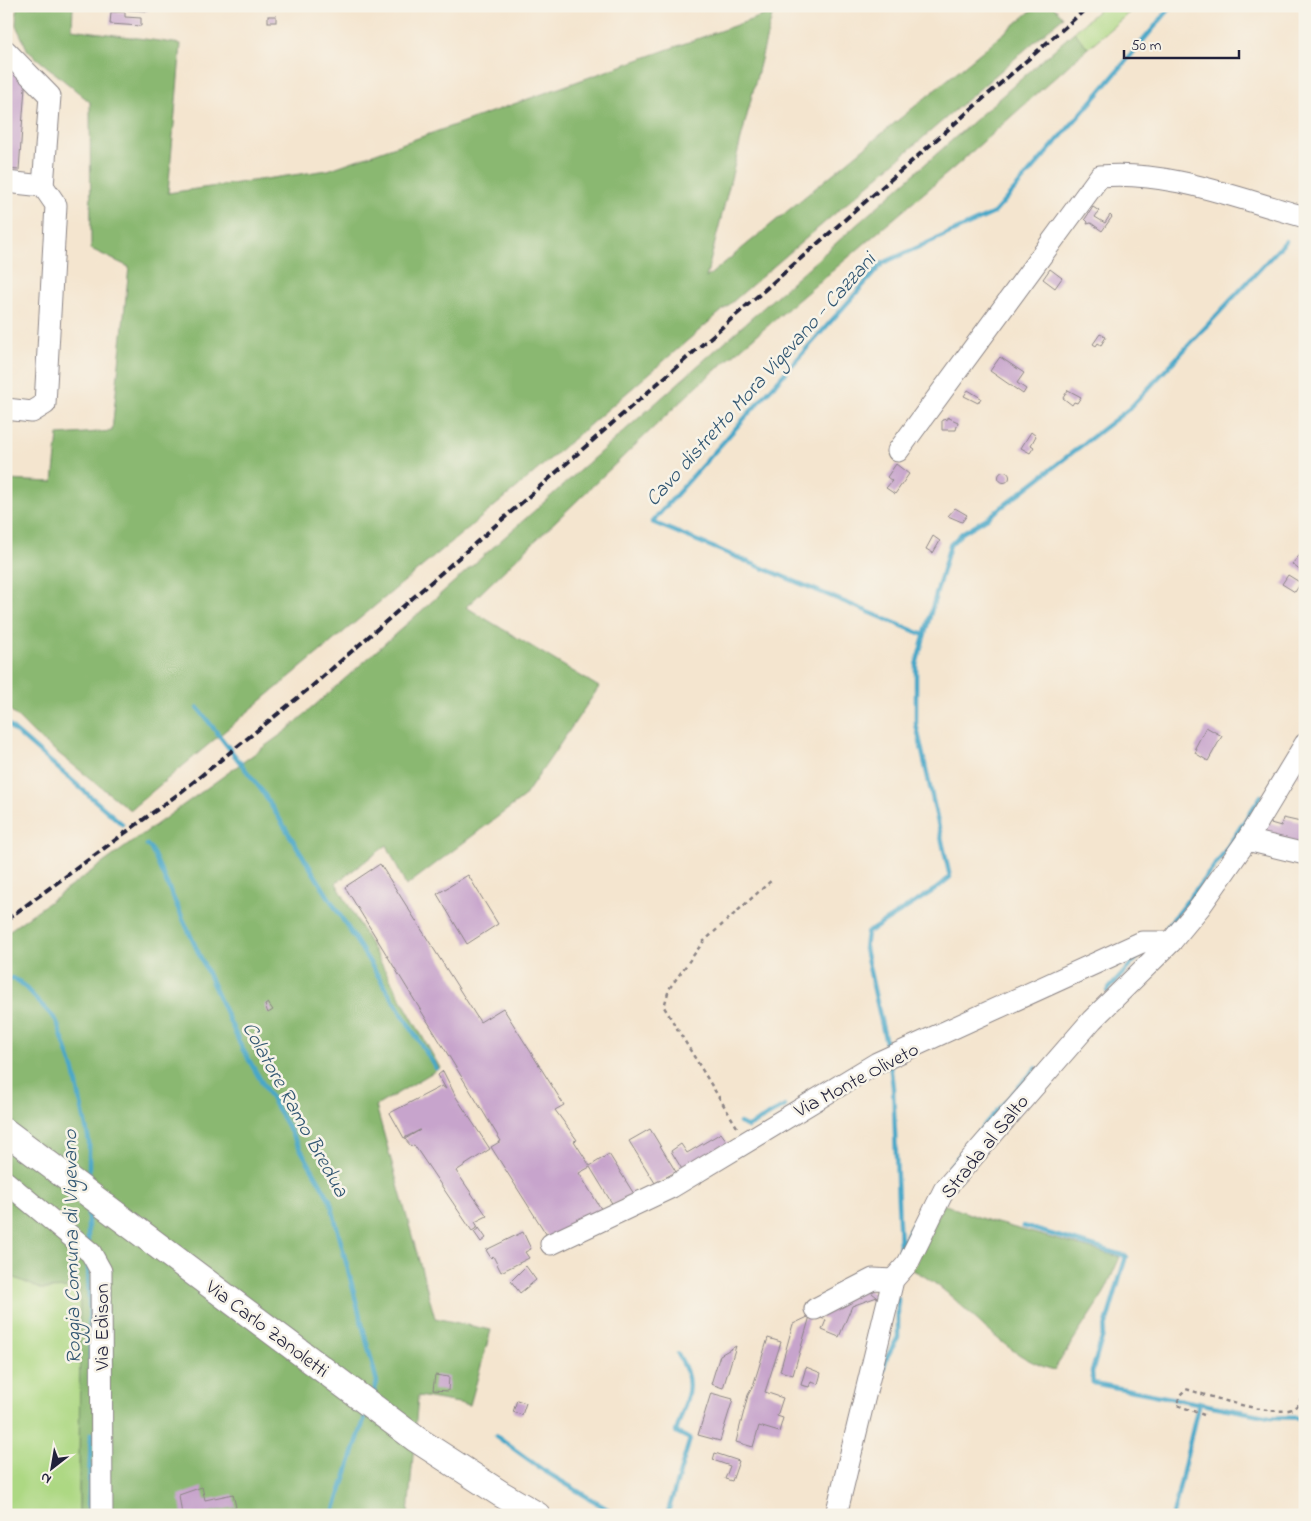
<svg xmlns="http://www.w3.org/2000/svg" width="1311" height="1521" font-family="'Indie Flower',sans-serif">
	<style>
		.green { fill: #add883; stroke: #687d5f }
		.forest { fill: #8ab871; stroke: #566d56 }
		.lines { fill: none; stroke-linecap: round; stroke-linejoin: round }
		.stream { stroke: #49a7c8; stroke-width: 4.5 }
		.building { fill: #c7a4cc }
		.minor-casing { stroke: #8b8485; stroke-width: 23 }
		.major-casing { stroke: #8b8485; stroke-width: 28 }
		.path { stroke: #8b8485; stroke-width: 2.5; stroke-dasharray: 4 4; stroke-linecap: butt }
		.minor { stroke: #fff; stroke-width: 21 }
		.major { stroke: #fff; stroke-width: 26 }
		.rail { stroke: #22223b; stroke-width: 4; stroke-dasharray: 8 4; stroke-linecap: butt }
		.labels { text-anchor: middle; stroke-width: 5; stroke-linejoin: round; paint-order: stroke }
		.street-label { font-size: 20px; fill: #22223b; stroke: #f7f3e8 }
		.water-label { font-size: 21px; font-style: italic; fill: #325773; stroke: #f7f3e8 }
	</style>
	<rect width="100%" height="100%" fill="#f7f3e8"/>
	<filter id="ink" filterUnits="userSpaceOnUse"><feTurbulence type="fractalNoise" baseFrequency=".02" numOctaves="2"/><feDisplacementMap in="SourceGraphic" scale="10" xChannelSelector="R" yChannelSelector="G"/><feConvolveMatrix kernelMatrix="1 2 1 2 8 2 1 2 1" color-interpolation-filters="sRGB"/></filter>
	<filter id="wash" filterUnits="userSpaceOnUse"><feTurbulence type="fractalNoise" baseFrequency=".0096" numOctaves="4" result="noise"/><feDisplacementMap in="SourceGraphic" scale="20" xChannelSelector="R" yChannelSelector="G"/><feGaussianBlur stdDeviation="1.12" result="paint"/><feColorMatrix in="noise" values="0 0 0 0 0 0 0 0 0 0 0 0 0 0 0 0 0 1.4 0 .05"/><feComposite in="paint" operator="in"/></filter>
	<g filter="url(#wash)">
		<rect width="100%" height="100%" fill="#f4e5cf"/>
		<!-- green -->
		<g class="green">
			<path d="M1103 6H1137L1088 48 1074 32Z"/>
			<path d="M6 1274 41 1289 80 1288 79 1515H6Z"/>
		</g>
		<!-- forest -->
		<g class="forest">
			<path d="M17 6H73L72 29 181 44 168 193 328 170 773 12 706 278 1037 6H1053L1063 17 514 490 130 810 34 734 6 706V480L53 482 58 435 112 431 129 267 91 249 90 102 28 51 16 25Z"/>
			<path d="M1074 32 1088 48 957 165 698 385 466 607 599 687 524 797 406 886 387 845 336 883 440 1068 376 1106 435 1318 491 1330 470 1405 418 1396 408 1515H79L80 1288 41 1289 6 1274V933L286 731Z"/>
			<path d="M943 1204 986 1220 1120 1257 1104 1293 1054 1370C996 1355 964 1295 913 1270Z"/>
		</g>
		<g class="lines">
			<!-- stream -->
			<g class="stream">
				<path d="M924 635 652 522 883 263 994 213 1099 93 1172 6"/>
				<path d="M198 708 262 791 436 1068"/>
				<path d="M6 723 122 824"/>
				<path d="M147 845 151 849 242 1048 330 1200 377 1382 373 1395"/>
				<path d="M1167 927 1219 860 1261 796"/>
				<path d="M6 981 12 978 20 982 56 1020 74 1071 89 1141V1184"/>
				<path d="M1107 991 1142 952"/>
				<path d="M888 1052 865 949 867 933 936 889 950 877 916 724V665L950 545 962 533 989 517 1130 408 1286 241"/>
				<path d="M890 1064 893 1087 900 1247"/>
				<path d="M740 1123 748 1127 785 1106"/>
				<path d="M949 1168 986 1123 1036 1068"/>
				<path d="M1023 1226 1126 1256 1092 1372 1093 1383 1270 1417 1305 1418"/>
				<path d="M88 1241V1206"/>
				<path d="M88 1264 91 1381"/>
				<path d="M895 1265 900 1247 927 1201"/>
				<path d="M880 1378 887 1357 898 1337V1298"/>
				<path d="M496 1436 543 1470 617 1515"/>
				<path d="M88 1515 91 1434"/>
				<path d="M333 1515 366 1414"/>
				<path d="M667 1515 690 1439 676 1432C686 1398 698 1386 678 1354"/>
				<path d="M1173 1515 1199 1402"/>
			</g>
		</g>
		<g id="blocks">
			<!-- building -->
			<g class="building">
				<path d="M128 6H148V11L128 10Z"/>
				<path d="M111 12H125V17L141 18V26L110 24Z"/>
				<rect x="268" y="16" width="8" height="6"/>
				<path d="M6 72 26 73 19 170 6 169Z"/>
				<path d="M1093 207 1099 211 1095 217 1105 223 1110 215 1112 217 1102 231 1091 223 1087 224 1088 222 1085 219Z"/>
				<path d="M1050 269 1062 278 1055 288 1043 279Z"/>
				<path d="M1100 334 1106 337 1101 345 1098 343 1096 346 1093 344Z"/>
				<path d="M1000 357 1024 373 1017 383 1026 389 1023 394 990 371Z"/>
				<path d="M968 390 981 398 978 403 964 396Z"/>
				<path d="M1068 390 1081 397 1077 403 1074 402 1072 405 1063 398Z"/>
				<path d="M947 417 958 422 956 430H942V420L947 419Z"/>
				<path d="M1031 432 1036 436 1031 445 1034 447 1030 453 1021 448Z"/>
				<path d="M896 464 909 474 895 494 886 488 892 481 887 477Z"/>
				<circle cx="1004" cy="477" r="5.5"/>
				<path d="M955 508 967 515 962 522 948 516Z"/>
				<path d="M933 536 940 541 933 553 926 549Z"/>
				<path d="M1305 549V573H1303L1292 564Z"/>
				<path d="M1288 575 1301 583 1295 592 1282 584Z"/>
				<path d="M1206 727 1222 736 1208 761 1195 753 1197 749 1195 748Z"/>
				<path d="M1305 763V779L1298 775Z"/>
				<path d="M1283 818 1305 823V850L1258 836 1267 822 1281 826Z"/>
				<path d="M380 864 480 1022 503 1008 564 1105 555 1110 577 1140 574 1141 590 1166 609 1154 634 1194 613 1205 590 1167 579 1173 603 1212 550 1240 491 1147 501 1141 345 887Z"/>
				<path d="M468 875 498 924 467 944 437 894Z"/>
				<path d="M268 1003 273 1010 268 1013 265 1005Z"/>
				<path d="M443 1071 456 1097 490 1149 456 1171 487 1216 475 1222 478 1227 472 1231 414 1145 411 1146 405 1139 420 1130 404 1138 390 1113 442 1086 446 1089 438 1075Z"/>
				<path d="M650 1129 676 1172 655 1183 629 1141Z"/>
				<path d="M721 1133 729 1144 683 1171 671 1151 681 1144 687 1153Z"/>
				<path d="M479 1228 486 1238 481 1242 474 1232Z"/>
				<path d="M523 1232 531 1249 525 1252 529 1258 501 1272 493 1256 491 1258 486 1250Z"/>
				<path d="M526 1266 536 1280 520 1293 511 1281Z"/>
				<path d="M867 1289 877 1297 852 1306 839 1337 822 1330 826 1320 821 1318 827 1308Z"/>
				<path d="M810 1316 793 1375 780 1371 793 1324Z"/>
				<path d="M768 1338 781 1342 765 1392 783 1398 777 1416 783 1418 779 1432 759 1426 753 1447 736 1442 748 1395 753 1386Z"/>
				<path d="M736 1346 723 1388 711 1384 720 1355Z"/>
				<path d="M806 1367 821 1373 818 1384 811 1382 809 1387 801 1385Z"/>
				<path d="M435 1375 449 1377 448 1391 433 1390Z"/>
				<path d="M711 1393 733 1399 720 1441 698 1435Z"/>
				<path d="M517 1400 526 1403 522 1415 513 1412Z"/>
				<path d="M715 1453 739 1461 732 1481 725 1479 730 1466 713 1460Z"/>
				<path d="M202 1487 205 1500 233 1494 236 1507 194 1515H182L179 1495Z"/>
			</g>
		</g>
	</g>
	<g filter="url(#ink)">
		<use href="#blocks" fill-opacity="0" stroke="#8b8485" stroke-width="1"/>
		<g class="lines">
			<defs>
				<g id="minor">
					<path d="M6 51 50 96 43 186"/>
					<path d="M6 182 43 186 56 205 45 404 32 412 6 409"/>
					<path d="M898 451 1100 176C1169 170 1238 199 1305 217"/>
					<path d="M1247 840 1305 854"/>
					<path d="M6 1182 91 1253 101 1271 102 1515"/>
					<path d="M551 1244 672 1187 877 1063 1142 942H1171"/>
					<path d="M815 1309 873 1279 893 1280"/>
					<path d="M836 1515 893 1280 908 1263 944 1190 1092 1020 1171 942 1200 907 1247 840 1305 744"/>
				</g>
				<path id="major" d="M6 1132 416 1439 501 1494 537 1515"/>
			</defs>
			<!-- minor casing -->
			<use href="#minor" class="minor-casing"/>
			<!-- major casing -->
			<use href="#major" class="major-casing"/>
			<!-- path -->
			<g class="path">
				<path d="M737 1127 664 1007 669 989 703 942 773 879"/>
				<path d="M1204 1415 1177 1405 1180 1395 1186 1389C1209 1396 1271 1417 1292 1409 1302 1404 1303 1392 1305 1382"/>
			</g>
			<!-- minor -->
			<use href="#minor" class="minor"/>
			<!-- major -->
			<use href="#major" class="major"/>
			<!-- rail -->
			<path class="rail" d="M6 920 181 792 311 687 1089 6"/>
		</g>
	</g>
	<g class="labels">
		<!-- street labels -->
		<g class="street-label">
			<text transform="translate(856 1079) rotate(-28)" y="7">Via Monte Oliveto</text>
			<text transform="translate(984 1146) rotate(-51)" y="7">Strada al Salto</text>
			<text transform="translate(101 1327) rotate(-90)" y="7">Via Edison</text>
			<text transform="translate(268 1328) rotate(37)" y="7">Via Carlo Zanoletti</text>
		</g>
		<!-- water labels -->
		<g class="water-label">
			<text transform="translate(760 379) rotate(-48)" y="7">Cavo distretto Mora Vigevano - Cazzani</text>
			<text transform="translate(296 1109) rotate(61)" y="7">Colatore Ramo Bredua</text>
			<text transform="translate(71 1247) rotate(-91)" y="7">Roggia Comuna di Vigevano</text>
		</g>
	</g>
	<!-- margin -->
	<rect width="1311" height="1521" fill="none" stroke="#f7f3e8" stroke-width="25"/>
	<!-- north arrow -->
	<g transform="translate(52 1468) rotate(211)" stroke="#f7f3e8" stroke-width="4" paint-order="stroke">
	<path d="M0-4L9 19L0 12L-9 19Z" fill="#22223b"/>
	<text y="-8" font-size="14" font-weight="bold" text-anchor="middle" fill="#22223b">N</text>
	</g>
	<!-- scale -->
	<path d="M1124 50v8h115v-8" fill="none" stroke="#22223b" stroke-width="2.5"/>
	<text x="1131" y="50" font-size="15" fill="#22223b" stroke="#f7f3e8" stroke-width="4" paint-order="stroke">50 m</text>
</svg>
